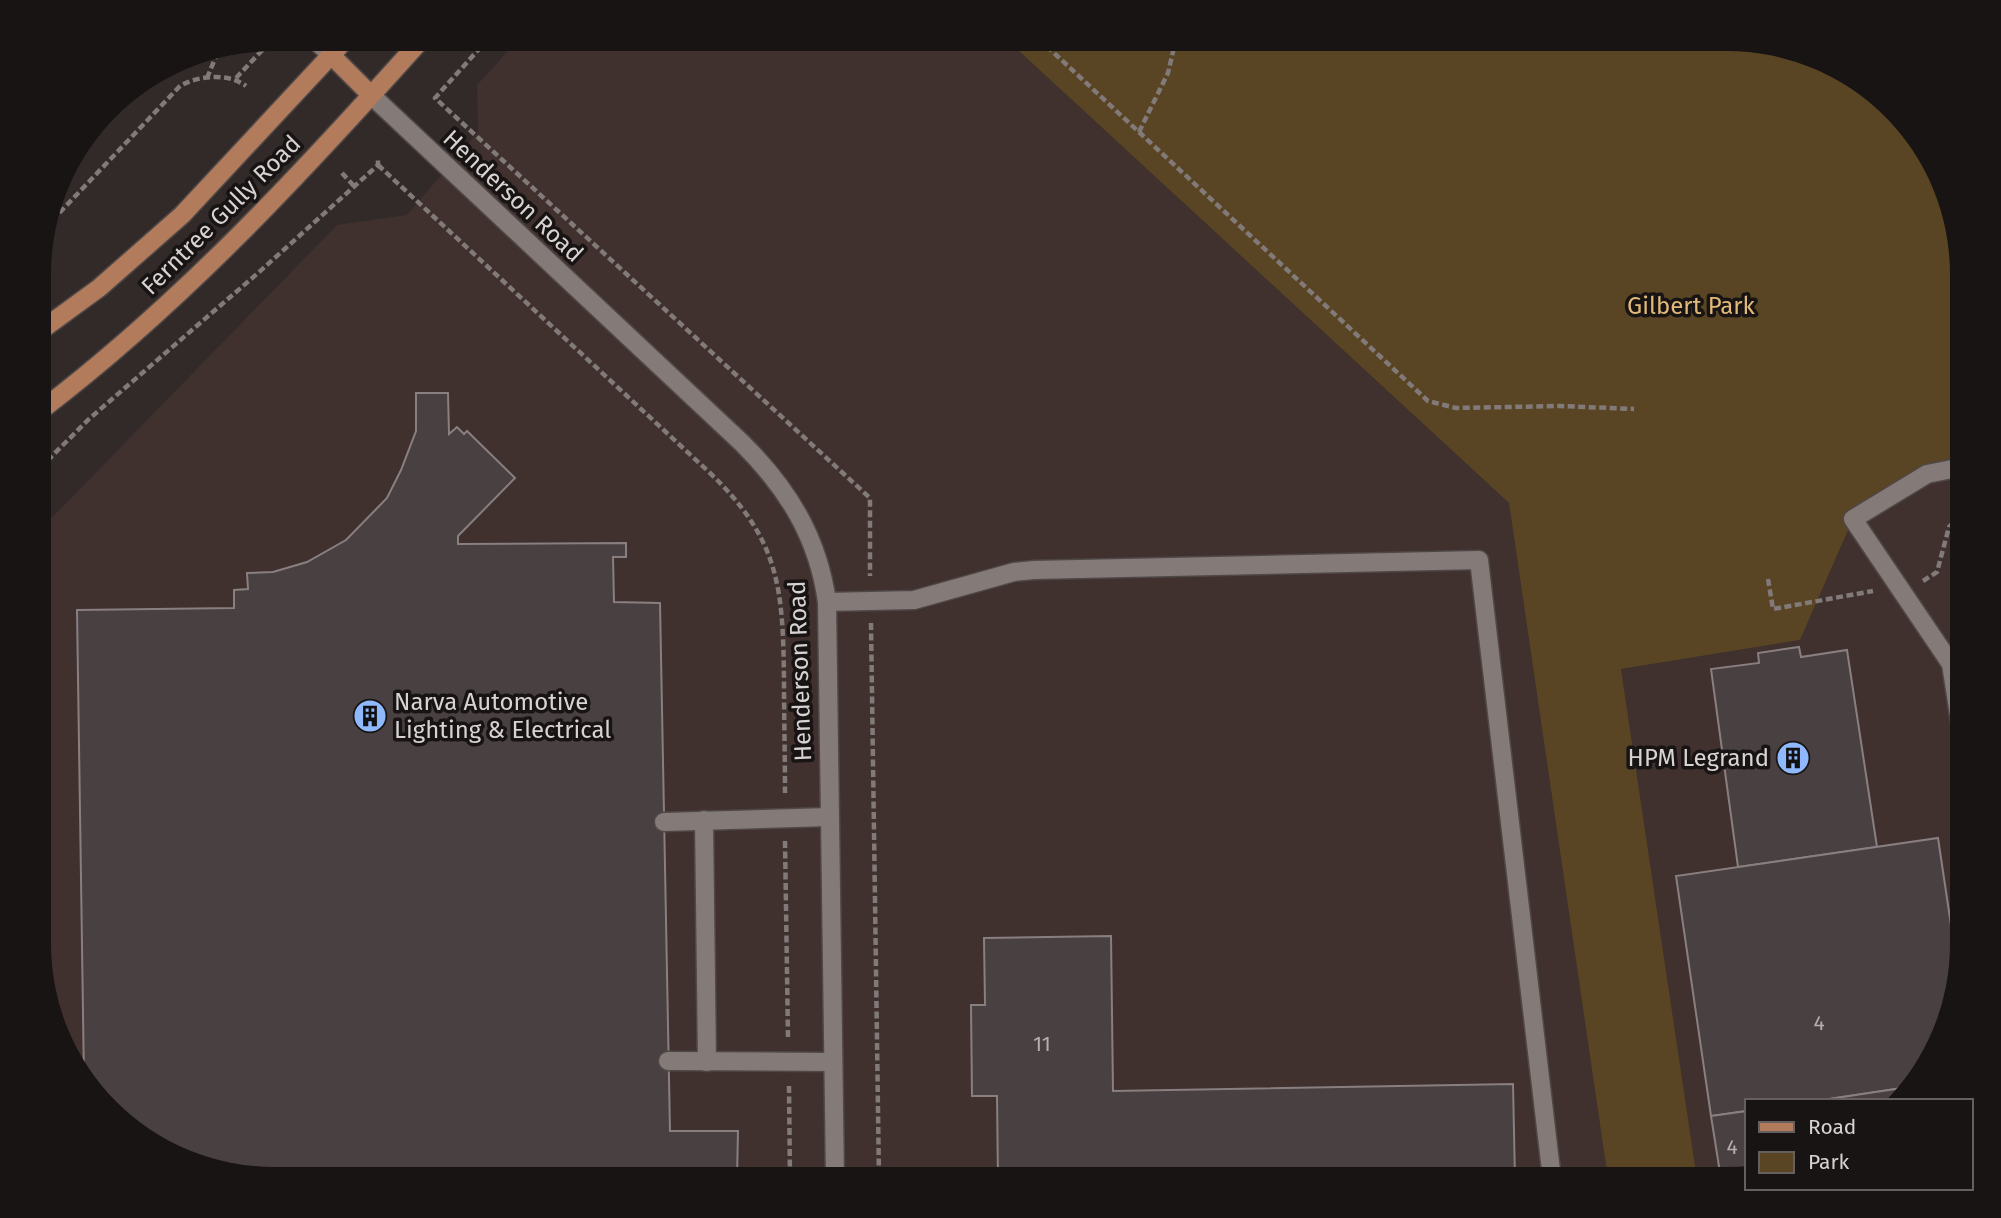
<svg xmlns="http://www.w3.org/2000/svg" width="2001" height="1218" font-family="'Fira Sans',sans-serif">
	<style>
		.built { fill: #40312f }
		.green { fill: #594524 }
		.building { fill: #494042; stroke: #897f81; stroke-width: 2 }
		.lines { fill: none; stroke-linecap: round; stroke-linejoin: round }
		.minor-casing { stroke: #4f4847; stroke-width: 21 }
		.major-casing { stroke: #4f4847; stroke-width: 21 }
		.path { stroke: #817a79; stroke-width: 4.5; stroke-dasharray: 7 3.5; stroke-linecap: butt }
		.minor { stroke: #847a78; stroke-width: 18 }
		.major { stroke: #b27c5c; stroke-width: 18 }
		.labels { text-anchor: middle; stroke-width: 7; stroke-linejoin: round; paint-order: stroke }
		.number-label { font-size: 21px; fill: #b4aeae }
		.street-label { font-size: 24px; fill: #d8d3d2; stroke: #171413 }
		.park-label { font-size: 24px; fill: #e3b979; stroke: #171413 }
		.poi-label { font-size: 24px; fill: #d8d3d2; stroke: #171413; text-anchor: start }
	</style>
	<rect width="100%" height="100%" fill="#322a29"/>
	<!-- built -->
	<g class="built">
		<path d="M519 39H1006L1509 503 1608 1179H274L213 1171 144 1140 78 1074 40 974V530L337 225 407 215 478 132 477 85Z"/>
		<path d="M1962 467V959L1923 1074 1895 1101H1747V1177L1697 1179 1621 669 1800 640 1853 519 1927 474Z"/>
	</g>
	<!-- green -->
	<path class="green" d="M1006 39H1727L1802 51 1857 78 1931 156 1962 258V467L1927 474 1853 519 1800 640 1621 669 1697 1179H1608L1509 503Z"/>
	<!-- building -->
	<g class="building">
		<path d="M416 393H448L449 434 457 427 464 434 467 431 515 478 458 536V544L626 543V557H613L614 602 660 603 670 1131H738L737 1179H749H274L213 1171 144 1140 84 1080 77 610 234 608V590L248 589 247 573 273 572 307 562 346 540 387 498 401 470 416 431Z"/>
		<path d="M1799 647 1801 657 1847 650 1877 847 1738 867 1711 669 1759 663 1758 653Z"/>
		<path d="M1938 838 1958 972 1923 1074 1909 1087 1816 1101H1747V1111L1711 1116 1676 876Z"/>
		<path d="M1111 936 1113 1091 1513 1084 1515 1179H998L997 1096H972L971 1005H985L984 938Z"/>
		<path d="M1909 1087 1895 1101H1816Z"/>
		<path d="M1747 1111V1177L1721 1179 1711 1116Z"/>
	</g>
	<g class="lines">
		<defs>
			<g id="minor">
				<path d="M314 39 331 55"/>
				<path d="M371 95 742 443C788 489 818 537 827 602L835 1179"/>
				<path d="M1962 467 1927 474 1853 519 1951 664 1962 734"/>
				<path d="M827 602 914 600 1014 572 1034 570 1479 560 1552 1179"/>
				<path d="M704 820 707 1062"/>
				<path d="M664 822 829 817"/>
				<path d="M668 1061 833 1062"/>
			</g>
			<g id="major">
				<path d="M331 55 371 95"/>
				<path d="M40 331 99 288 182 215 346 39"/>
				<path d="M40 411C182 303 304 171 422 39"/>
			</g>
		</defs>
		<!-- minor casing -->
		<use href="#minor" class="minor-casing"/>
		<!-- major casing -->
		<use href="#major" class="major-casing"/>
		<!-- path -->
		<g class="path">
			<path d="M488 39 435 98 870 498V576"/>
			<path d="M1039 39 1428 401 1456 408 1560 406 1634 409"/>
			<path d="M207 78 219 49"/>
			<path d="M236 78 269 43"/>
			<path d="M1139 132 1168 73 1176 39"/>
			<path d="M378 165 710 473C780 540 783 589 784 681 784 719 785 756 785 793"/>
			<path d="M342 173 354 186"/>
			<path d="M45 228 180 86C199 75 229 73 246 86"/>
			<path d="M40 468 89 419 258 273 378 165V157"/>
			<path d="M1768 579 1773 609 1873 591"/>
			<path d="M1923 581 1937 572 1949 527 1962 513"/>
			<path d="M871 623 879 1179"/>
			<path d="M785 841 788 1038"/>
			<path d="M789 1086 790 1179"/>
		</g>
		<!-- minor -->
		<use href="#minor" class="minor"/>
		<!-- major -->
		<use href="#major" class="major"/>
	</g>
	<!-- icons -->
	<defs>
		<symbol id="building-disc" viewBox="-11 -11 22 22"><circle r="9.5" fill="#90b8fd" stroke="#171413"/><path d="M-4-6H4V6H1V3H-1V6H-4ZM-2.5-4.3h1.7v1.8h-1.7ZM.8-4.3h1.7v1.8H.8ZM-2.5-1h1.7V.8h-1.7ZM.8-1h1.7V.8H.8Z" fill="#111"/></symbol>
	</defs>
	<g fill-rule="evenodd">
		<use href="#building-disc" x="351" y="697" width="38" height="38"/>
		<use href="#building-disc" x="1774" y="739" width="38" height="38"/>
	</g>
	<g class="labels">
		<!-- number labels -->
		<g class="number-label">
			<text x="1819" y="1030">4</text>
			<text x="1042" y="1051">11</text>
			<text x="1732" y="1154">4</text>
		</g>
		<!-- street labels -->
		<g class="street-label">
			<text transform="translate(513 196) rotate(43)" y="8">Henderson Road</text>
			<text transform="translate(221 215) rotate(-45)" y="8">Ferntree Gully Road</text>
			<text transform="translate(800 671) rotate(-92)" y="8">Henderson Road</text>
		</g>
		<!-- park labels -->
		<g class="park-label">
			<text x="1691" y="314">Gilbert Park</text>
		</g>
		<!-- poi labels -->
		<g class="poi-label">
			<text x="394" y="710">Narva Automotive<tspan x="394" dy="28">Lighting &amp; Electrical</tspan></text>
			<text x="1769" y="766" text-anchor="end">HPM Legrand</text>
		</g>
	</g>
	<!-- crop -->
	<path d="M0 0H2001V1218H0ZM274 51H1727A223 223 0 0 1 1950 274V944A223 223 0 0 1 1727 1167H274A223 223 0 0 1 51 944V274A223 223 0 0 1 274 51Z" fill="#171413" fill-rule="evenodd"/>
	<!-- legend -->
	<rect x="1745" y="1099" width="228" height="91" fill="#171413" stroke="#64605f" stroke-width="2"/>
	<rect x="1759" y="1122" width="35" height="10" fill="#b27c5c" stroke="#64605f" stroke-width="2"/>
	<text x="1808" y="1134" font-size="21" fill="#d8d3d2">Road</text>
	<rect x="1759" y="1152" width="35" height="21" fill="#594524" stroke="#64605f" stroke-width="2"/>
	<text x="1808" y="1169" font-size="21" fill="#d8d3d2">Park</text>
</svg>
